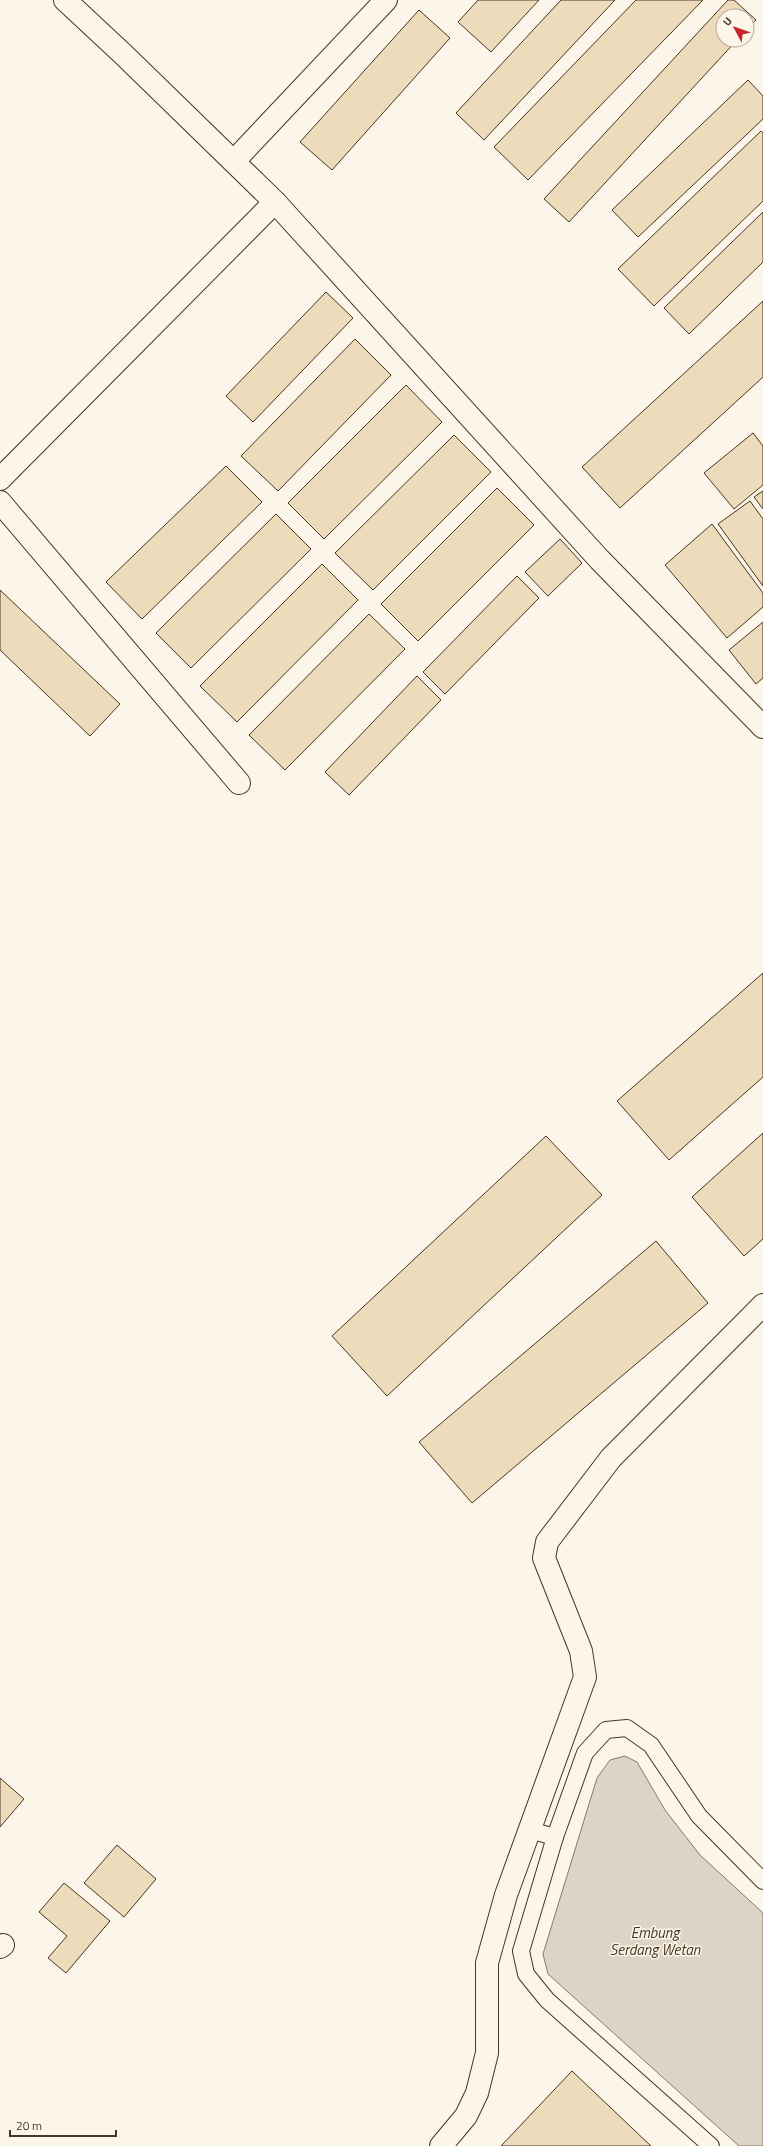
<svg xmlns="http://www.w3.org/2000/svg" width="763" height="2146" font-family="'Titillium Web',sans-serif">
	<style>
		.water { fill: #dcd4c6; stroke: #887966 }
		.building { fill: #ecdcbc; stroke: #4a3520 }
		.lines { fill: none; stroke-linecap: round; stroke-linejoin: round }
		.service-casing { stroke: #4a3520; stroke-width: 18 }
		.minor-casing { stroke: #4a3520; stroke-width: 24 }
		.service { stroke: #fbf6e9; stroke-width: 16 }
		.minor { stroke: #fbf6e9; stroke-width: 22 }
		.labels { text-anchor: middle; stroke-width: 3; stroke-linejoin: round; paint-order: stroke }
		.water-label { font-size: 15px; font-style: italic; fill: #4a3520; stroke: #fbf6e9 }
	</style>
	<rect width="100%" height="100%" fill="#fbf6e9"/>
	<!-- water -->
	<path class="water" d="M625 1756 637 1762 665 1810 700 1855 763 1913V2146H739L548 1974 543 1954 597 1778 610 1760Z"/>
	<!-- building -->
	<g class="building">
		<path d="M478 0H539L491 52 458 22Z"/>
		<path d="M561 0H615L484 140 456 113Z"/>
		<path d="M636 0H703L528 180 494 147Z"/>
		<path d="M728 0H734L756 20 747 29V16H723V40H737L569 222 544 199Z"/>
		<path d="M419 10 450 38 332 170 300 142Z"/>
		<path d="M748 80 763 96V119L638 237 612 210Z"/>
		<path d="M761 131 763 133V201L654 306 618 269Z"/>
		<path d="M763 212V262L689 334 664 308Z"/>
		<path d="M326 292 353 318 253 422 226 396Z"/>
		<path d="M763 301V377L620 508 582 467Z"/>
		<path d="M355 339 391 375 278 491 241 456Z"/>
		<path d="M406 385 442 422 324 539 288 503Z"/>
		<path d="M753 433 763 446V485L734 509 704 473Z"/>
		<path d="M454 435 491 472 373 590 335 553Z"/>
		<path d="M226 466 262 502 142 619 106 582Z"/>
		<path d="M497 488 534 525 418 641 381 604Z"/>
		<path d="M763 491V509L754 497Z"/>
		<path d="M750 501 763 519V586L718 524Z"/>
		<path d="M276 514 311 549 191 668 156 633Z"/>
		<path d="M712 524 763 593V607L727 638 665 565Z"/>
		<path d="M560 539 582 563 548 596 525 572Z"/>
		<path d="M322 564 358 600 237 722 200 686Z"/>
		<path d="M517 576 539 598 445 694 423 672Z"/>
		<path d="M0 590 120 704 90 736 0 650Z"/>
		<path d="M369 614 405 649 285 770 249 735Z"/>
		<path d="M763 622V678L756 684 729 650Z"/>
		<path d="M417 676 441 700 349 795 325 772Z"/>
		<path d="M763 973V1077L669 1160 617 1101Z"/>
		<path d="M763 1133V1239L744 1256 692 1197Z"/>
		<path d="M546 1136 602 1195 387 1396 332 1336Z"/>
		<path d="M656 1241 708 1303 472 1503 419 1442Z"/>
		<path d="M0 1778 24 1799 0 1827Z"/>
		<path d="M117 1845 156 1879 124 1917 84 1883Z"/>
		<path d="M64 1883 110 1921 66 1973 48 1958 67 1936 39 1912Z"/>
		<path d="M572 2071 651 2146H501Z"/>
	</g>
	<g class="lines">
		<defs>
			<g id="service">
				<path d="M529 1830 555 1837 521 1951 526 1974 547 2000 711 2146"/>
				<path d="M555 1837 585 1753 606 1730 627 1728 651 1745 699 1816 763 1881"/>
			</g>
			<g id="minor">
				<path d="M65 0 124 55 275 202 599 559 763 727"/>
				<path d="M234 161 386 0"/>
				<path d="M0 479 275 202"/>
				<path d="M0 502 239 783"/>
				<path d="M0 1947 3 1945"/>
				<path d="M441 2146 466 2116 477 2093 487 2053V1963L506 1895 585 1677 581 1651 544 1558 547 1542 611 1458 763 1305"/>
			</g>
		</defs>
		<!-- service casing -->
		<use href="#service" class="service-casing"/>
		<!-- minor casing -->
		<use href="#minor" class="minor-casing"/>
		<!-- service -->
		<use href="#service" class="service"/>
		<!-- minor -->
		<use href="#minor" class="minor"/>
	</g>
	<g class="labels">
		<!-- water labels -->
		<g class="water-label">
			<text x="655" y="1938">Embung<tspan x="655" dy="17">Serdang Wetan</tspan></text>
		</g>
	</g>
	<!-- north arrow -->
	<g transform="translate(735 28) rotate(311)"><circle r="19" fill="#fbf6e9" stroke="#b4a999"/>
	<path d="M0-3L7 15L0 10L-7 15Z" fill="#c62828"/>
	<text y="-6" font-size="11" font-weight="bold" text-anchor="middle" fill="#4a3520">U</text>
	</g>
	<!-- scale -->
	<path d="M10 2130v6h106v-6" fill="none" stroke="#4a3520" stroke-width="2"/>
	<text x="16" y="2130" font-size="12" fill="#4a3520" stroke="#fbf6e9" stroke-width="3" paint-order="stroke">20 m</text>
</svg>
